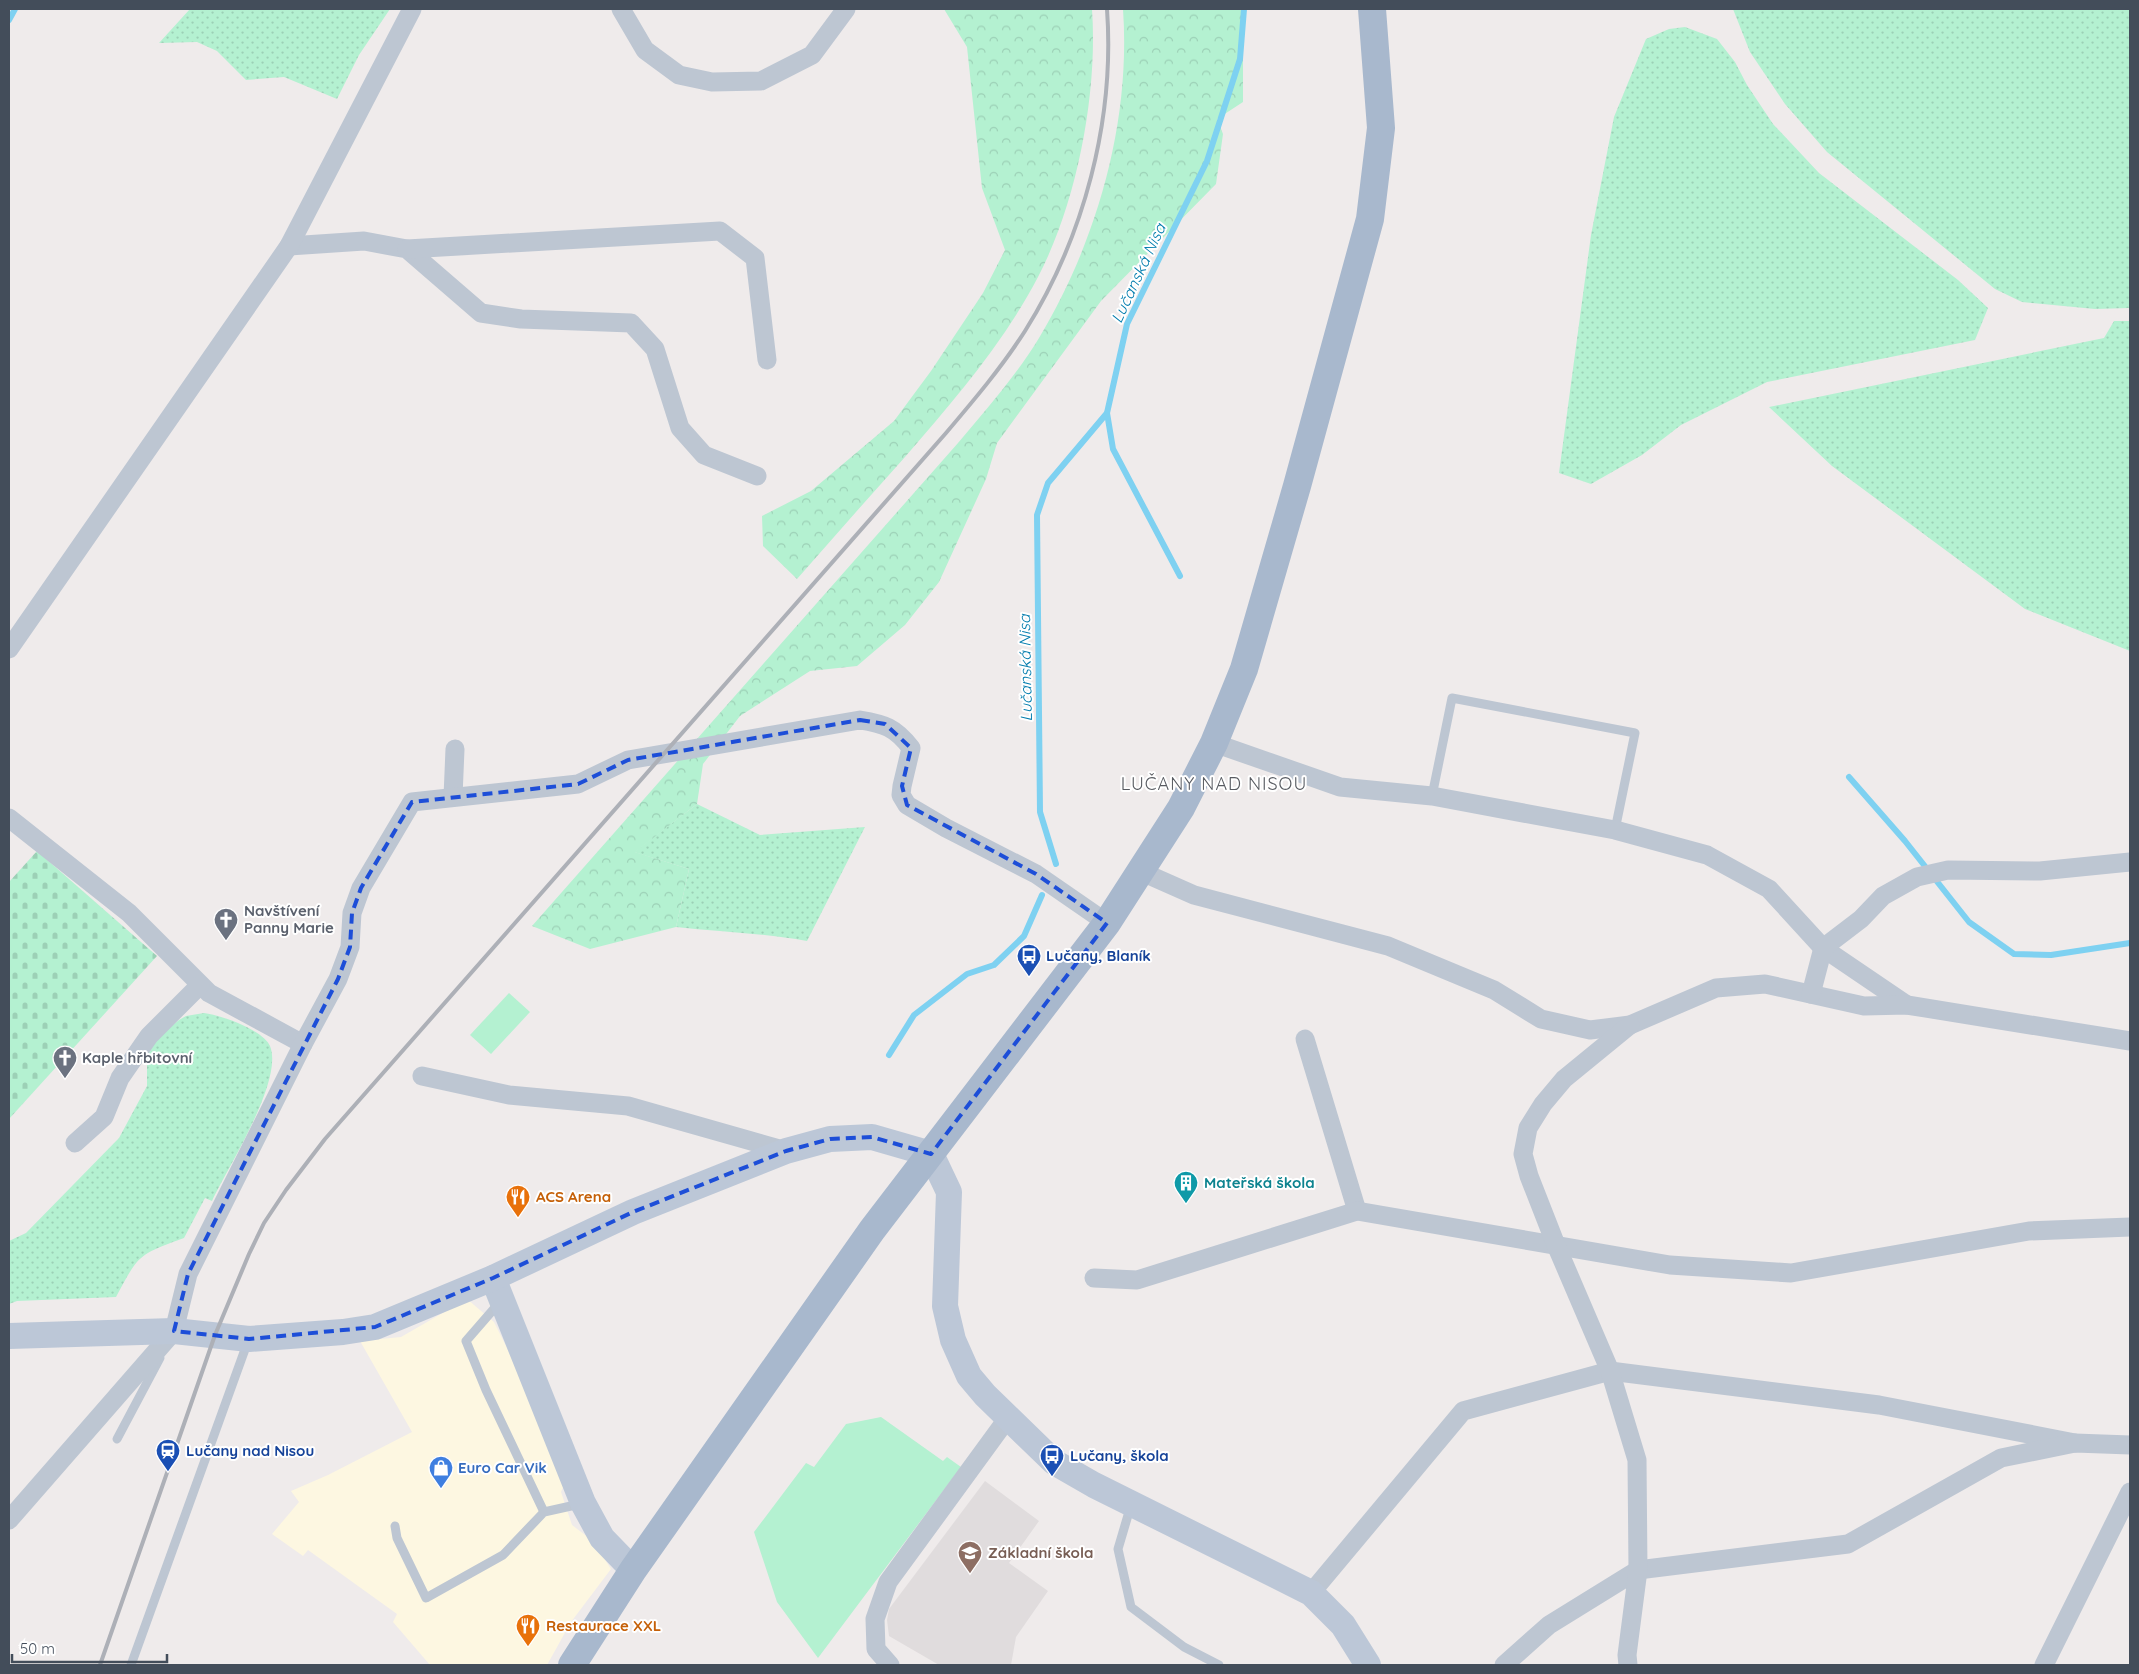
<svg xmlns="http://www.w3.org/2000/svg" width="2139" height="1674" font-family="Quicksand,sans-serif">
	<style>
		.commercial { fill: #fdf7e1 }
		.education { fill: #e0dcdd }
		.grass { fill: url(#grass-dots) }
		.forest { fill: url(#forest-crowns) }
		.cemetery { fill: url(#cemetery-stones) }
		.park { fill: #b4f1d1 }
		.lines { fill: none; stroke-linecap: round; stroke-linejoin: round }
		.stream { stroke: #7ed1f1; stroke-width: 6 }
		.lane { stroke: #bdc6d2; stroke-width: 9 }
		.street { stroke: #bdc6d2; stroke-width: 19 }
		.secondary { stroke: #bcc7d7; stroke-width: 26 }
		.primary { stroke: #a8b8cd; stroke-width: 28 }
		.rail { stroke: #adb0b7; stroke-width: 4 }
		.marked { fill: none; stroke: #1d4ed8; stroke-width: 4; stroke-dasharray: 10 6; stroke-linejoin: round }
		.labels { text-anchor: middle; stroke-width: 4; stroke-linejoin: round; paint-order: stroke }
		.worship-label { font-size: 15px; font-weight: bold; fill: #5b616d; stroke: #fff; text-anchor: start }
		.transit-label { font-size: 15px; font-weight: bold; fill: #164399; stroke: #fff; text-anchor: start }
		.culture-label { font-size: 15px; font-weight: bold; fill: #0d838f; stroke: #fff; text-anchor: start }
		.food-label { font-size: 15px; font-weight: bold; fill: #c56008; stroke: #fff; text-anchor: start }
		.shop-label { font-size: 15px; font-weight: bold; fill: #366cbe; stroke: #fff; text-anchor: start }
		.education-label { font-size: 15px; font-weight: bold; fill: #785e54; stroke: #fff; text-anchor: start }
		.water-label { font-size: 16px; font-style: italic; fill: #027cad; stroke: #fff }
		.quarter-label { font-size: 18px; letter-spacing: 1px; fill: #585b61; stroke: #fff }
	</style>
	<defs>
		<pattern id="grass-dots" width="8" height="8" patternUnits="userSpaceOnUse" patternTransform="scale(1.25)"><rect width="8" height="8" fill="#b4f1d1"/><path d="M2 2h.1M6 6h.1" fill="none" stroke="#9cd0b6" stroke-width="1.8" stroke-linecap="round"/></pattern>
		<pattern id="forest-crowns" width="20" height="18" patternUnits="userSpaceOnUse" patternTransform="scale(1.25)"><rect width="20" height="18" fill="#b4f1d1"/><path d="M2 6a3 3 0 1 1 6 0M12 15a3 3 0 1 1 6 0" fill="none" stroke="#9cd0b6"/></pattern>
		<pattern id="cemetery-stones" width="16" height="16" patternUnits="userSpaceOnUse" patternTransform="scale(1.25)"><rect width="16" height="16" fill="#b4f1d1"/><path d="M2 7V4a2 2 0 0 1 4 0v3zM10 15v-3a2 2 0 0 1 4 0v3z" fill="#9cd0b6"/></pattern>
	</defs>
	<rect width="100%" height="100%" fill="#efebeb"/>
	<!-- commercial -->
	<path class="commercial" d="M467 1299 494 1322 507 1348 566 1481 561 1492 572 1525 593 1541 611 1569 571 1622 547 1665H430L393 1622 397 1614 308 1550 303 1556 272 1534 299 1502 291 1491 328 1475 412 1432 360 1341 401 1337Z"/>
	<!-- education -->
	<path class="education" d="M985 1481 1039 1521 1009 1563 1048 1591 1016 1637 1011 1665H939L889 1636 887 1620 889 1609Z"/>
	<!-- grass -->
	<g class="grass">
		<path d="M190 9H390L359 55 337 99 284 77 246 80 217 51 197 42 159 43Z"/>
		<path d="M1733 9H2130V308L2095 309 2022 302 1995 289 1827 152 1785 104 1750 52Z"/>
		<path d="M1685 27 1717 39 1735 62 1747 85 1773 124 1819 173 1958 280 1988 308 1975 340 1767 382 1681 425 1642 455 1591 484 1559 473 1591 235 1614 117 1646 39 1669 29Z"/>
		<path d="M2114 321H2130V651L2025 609 1832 466 1769 407 2104 338Z"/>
		<path d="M697 804 760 835 865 827 807 941C764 933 719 932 676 927L689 869 634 852Z"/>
		<path d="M204 1013C221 1015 263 1030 270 1046 284 1080 228 1167 212 1201L205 1198 184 1238C138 1255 139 1254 116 1297L17 1301 9 1304V1241L26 1233 119 1138 147 1086V1056L158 1037 179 1020 186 1016Z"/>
	</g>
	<!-- forest -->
	<g class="forest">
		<path d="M944 9H1092C1098 93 1077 202 1038 277 1003 344 954 400 905 457 869 497 833 538 797 579L763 546 762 516 811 491 894 421 931 371 983 293 1005 250 982 188 967 47Z"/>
		<path d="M1123 9H1243V102L1217 119 1223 134 1216 184 1101 301 997 443 986 479 939 582 905 625 857 666 810 671 740 716 703 764 697 804 635 852 689 869 676 927 590 949 532 926 958 443C986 410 1016 376 1039 338 1097 241 1131 123 1123 9Z"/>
	</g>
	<!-- cemetery -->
	<path class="cemetery" d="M37 851 157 956 9 1119V882Z"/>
	<!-- park -->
	<g class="park">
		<path d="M509 993 530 1012 491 1054 470 1035Z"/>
		<path d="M881 1417 943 1461 947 1457 961 1467 818 1658 777 1602 754 1532 806 1463 814 1467 846 1424Z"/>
	</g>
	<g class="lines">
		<!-- stream -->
		<g class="stream">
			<path d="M9 20 15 9"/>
			<path d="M1107 413 1113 449 1180 576"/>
			<path d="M1849 777 1905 841 1969 922 2014 954 2051 955 2130 943"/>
			<path d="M1056 864 1040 812 1037 515 1048 483 1107 413 1127 324 1207 161 1240 59 1244 9"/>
			<path d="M889 1055 914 1015 967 974 994 965 1024 936 1042 895"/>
		</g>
		<!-- lane -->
		<g class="lane">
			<path d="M1432 796 1452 698 1635 733 1615 830"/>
			<path d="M499 1303 466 1341 486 1390 544 1512"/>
			<path d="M117 1439 160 1358"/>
			<path d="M1131 1505 1118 1549 1131 1607 1184 1647 1219 1665"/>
			<path d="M395 1526 397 1538 426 1598 503 1555 544 1512 580 1504"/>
			<path d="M131 1665 248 1341"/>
		</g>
		<!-- street -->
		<g class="street">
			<path d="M621 9 645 50 679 75 712 82 761 81 812 55 846 9"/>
			<path d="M289 246 364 241 407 249 481 313 521 319 631 323 655 349 680 428 704 455 757 476"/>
			<path d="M407 249 720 231 755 258 767 360"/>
			<path d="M9 649 289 246 412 9"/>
			<path d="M1214 743 1340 787 1432 796 1615 830 1707 855 1769 889 1823 948 1907 1005"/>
			<path d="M453 797 455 749"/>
			<path d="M9 818 129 913 209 993 303 1044"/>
			<path d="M1142 872 1194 895 1388 946 1494 990 1541 1019 1590 1030 1630 1025 1716 988 1765 984 1864 1006 1907 1005 2130 1041"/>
			<path d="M1811 994 1823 948 1861 919 1883 896 1917 877 1948 870 2040 871 2130 862"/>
			<path d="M1305 1039 1357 1211"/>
			<path d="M422 1076 509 1095 628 1106 786 1151"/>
			<path d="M75 1143 104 1117 120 1078 149 1036 200 985"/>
			<path d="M1094 1278 1137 1280 1357 1211 1670 1265 1791 1273 2029 1231 2130 1227"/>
			<path d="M9 1520 174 1331 188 1274 303 1044 338 979 350 947 352 913 361 888 412 802 578 784 628 760 860 720C884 724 895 727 911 748L902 786 901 795 907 805 946 828 1036 874 1107 923"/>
			<path d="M1311 1593 1463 1411 1610 1371 1879 1405 2075 1443"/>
			<path d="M890 1665 876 1649 875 1619 888 1582 1007 1419"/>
			<path d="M1504 1665 1549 1625 1638 1570 1848 1544 2001 1458 2075 1443 2130 1445"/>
			<path d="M1628 1665 1627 1655 1638 1570 1637 1460 1610 1371 1556 1245 1529 1176 1523 1154 1528 1128 1543 1104 1564 1079 1630 1025"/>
			<path d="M2044 1665 2130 1492"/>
		</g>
		<!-- secondary -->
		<g class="secondary">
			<path d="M493 1278 583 1503 602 1538 633 1570"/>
			<path d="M9 1336 174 1331 249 1339 343 1332 375 1327 493 1278 633 1212 786 1151 830 1139 872 1137 931 1154 949 1192 945 1306 953 1340 969 1376 985 1395 1054 1462 1094 1485 1311 1593 1343 1625 1368 1665"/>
		</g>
		<!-- primary -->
		<path class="primary" d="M572 1665 633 1570 872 1230 1107 923 1181 808 1214 743 1244 669 1297 486 1370 219 1381 128 1372 9"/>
		<!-- rail -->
		<path class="rail" d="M100 1665 215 1335 249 1254 264 1223 286 1190 325 1139 946 433C974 400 1002 367 1025 331 1084 237 1115 120 1107 9"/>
	</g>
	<!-- marked area -->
	<path class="marked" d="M860 720 885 724 911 748 902 786 907 805 1036 874 1107 923 931 1154 872 1137 830 1139 786 1151 633 1212 493 1278 375 1327 249 1339 174 1331 188 1274 338 979 350 947 352 913 361 888 412 802 578 784 628 760Z"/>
	<!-- icons -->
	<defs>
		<symbol id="church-pin" viewBox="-11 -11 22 30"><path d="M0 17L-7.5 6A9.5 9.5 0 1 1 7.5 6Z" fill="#6b7280" stroke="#fff"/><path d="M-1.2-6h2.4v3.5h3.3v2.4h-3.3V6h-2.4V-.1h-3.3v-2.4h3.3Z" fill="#fff"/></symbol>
		<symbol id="bus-pin" viewBox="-11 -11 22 30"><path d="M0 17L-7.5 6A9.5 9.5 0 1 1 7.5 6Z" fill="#1a4fb4" stroke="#fff"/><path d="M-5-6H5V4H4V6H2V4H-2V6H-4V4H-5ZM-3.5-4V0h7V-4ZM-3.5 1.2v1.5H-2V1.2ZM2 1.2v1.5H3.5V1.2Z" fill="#fff"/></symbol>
		<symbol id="building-pin" viewBox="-11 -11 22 30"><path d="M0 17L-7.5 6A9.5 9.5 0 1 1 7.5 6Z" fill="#0f9aa8" stroke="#fff"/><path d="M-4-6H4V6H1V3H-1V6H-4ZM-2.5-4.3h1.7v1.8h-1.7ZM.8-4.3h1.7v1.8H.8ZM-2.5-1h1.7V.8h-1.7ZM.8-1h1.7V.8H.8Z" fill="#fff"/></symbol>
		<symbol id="restaurant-pin" viewBox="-11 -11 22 30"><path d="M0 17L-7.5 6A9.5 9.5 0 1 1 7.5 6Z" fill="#e8710a" stroke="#fff"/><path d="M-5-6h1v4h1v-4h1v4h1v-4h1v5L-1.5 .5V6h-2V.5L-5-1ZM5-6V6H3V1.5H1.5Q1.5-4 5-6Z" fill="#fff"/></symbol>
		<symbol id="station-pin" viewBox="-11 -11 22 30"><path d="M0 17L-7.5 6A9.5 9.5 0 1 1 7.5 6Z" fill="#1a4fb4" stroke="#fff"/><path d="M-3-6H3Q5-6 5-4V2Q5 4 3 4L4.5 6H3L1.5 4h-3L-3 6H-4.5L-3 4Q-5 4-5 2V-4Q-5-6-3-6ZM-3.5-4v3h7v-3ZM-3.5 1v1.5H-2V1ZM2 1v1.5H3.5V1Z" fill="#fff"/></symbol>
		<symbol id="shop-pin" viewBox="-11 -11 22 30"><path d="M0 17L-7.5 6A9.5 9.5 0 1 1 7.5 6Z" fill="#3f7fe0" stroke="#fff"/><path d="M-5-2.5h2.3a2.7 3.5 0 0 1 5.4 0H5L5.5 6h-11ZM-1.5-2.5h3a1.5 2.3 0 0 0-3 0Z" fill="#fff"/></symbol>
		<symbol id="school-pin" viewBox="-11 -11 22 30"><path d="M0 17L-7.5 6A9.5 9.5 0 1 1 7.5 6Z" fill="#8d6e63" stroke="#fff"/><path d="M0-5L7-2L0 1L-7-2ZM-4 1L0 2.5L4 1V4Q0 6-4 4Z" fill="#fff"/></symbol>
	</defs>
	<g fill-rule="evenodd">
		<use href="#church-pin" x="212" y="906" width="28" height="38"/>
		<use href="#bus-pin" x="1015" y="942" width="28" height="38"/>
		<use href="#church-pin" x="51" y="1044" width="28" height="38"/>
		<use href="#building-pin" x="1172" y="1169" width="28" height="38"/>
		<use href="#restaurant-pin" x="504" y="1183" width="28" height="38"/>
		<use href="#station-pin" x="154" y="1437" width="28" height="38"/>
		<use href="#bus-pin" x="1038" y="1442" width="28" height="38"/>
		<use href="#shop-pin" x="427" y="1454" width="28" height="38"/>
		<use href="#school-pin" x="956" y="1539" width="28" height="38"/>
		<use href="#restaurant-pin" x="514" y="1612" width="28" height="38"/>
	</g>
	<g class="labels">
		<!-- worship labels -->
		<g class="worship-label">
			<text x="244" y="916">Navštívení<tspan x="244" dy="17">Panny Marie</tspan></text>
			<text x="82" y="1063">Kaple hřbitovní</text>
		</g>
		<!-- transit labels -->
		<g class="transit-label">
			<text x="1046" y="961">Lučany, Blaník</text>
			<text x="186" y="1456">Lučany nad Nisou</text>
			<text x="1070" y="1461">Lučany, škola</text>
		</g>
		<!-- culture labels -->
		<g class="culture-label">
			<text x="1204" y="1188">Mateřská škola</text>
		</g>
		<!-- food labels -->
		<g class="food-label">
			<text x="536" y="1202">ACS Arena</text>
			<text x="546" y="1631">Restaurace XXL</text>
		</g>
		<!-- shop labels -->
		<g class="shop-label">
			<text x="458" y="1473">Euro Car Vik</text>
		</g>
		<!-- education labels -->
		<g class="education-label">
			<text x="988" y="1558">Základní škola</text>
		</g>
		<!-- water labels -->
		<g class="water-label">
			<text transform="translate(1138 273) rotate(-65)" y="6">Lučanská Nisa</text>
			<text transform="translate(1025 668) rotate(-91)" y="6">Lučanská Nisa</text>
		</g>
		<!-- quarter labels -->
		<g class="quarter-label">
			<text x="1214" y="790">LUČANY NAD NISOU</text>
		</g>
	</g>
	<!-- border -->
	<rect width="2139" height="1674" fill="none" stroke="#434d5a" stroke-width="20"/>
	<!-- scale -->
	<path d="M12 1654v8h155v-8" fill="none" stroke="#434d5a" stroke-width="2.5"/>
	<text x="20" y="1654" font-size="15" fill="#434d5a" stroke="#ffffff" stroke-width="4" paint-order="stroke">50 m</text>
</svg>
